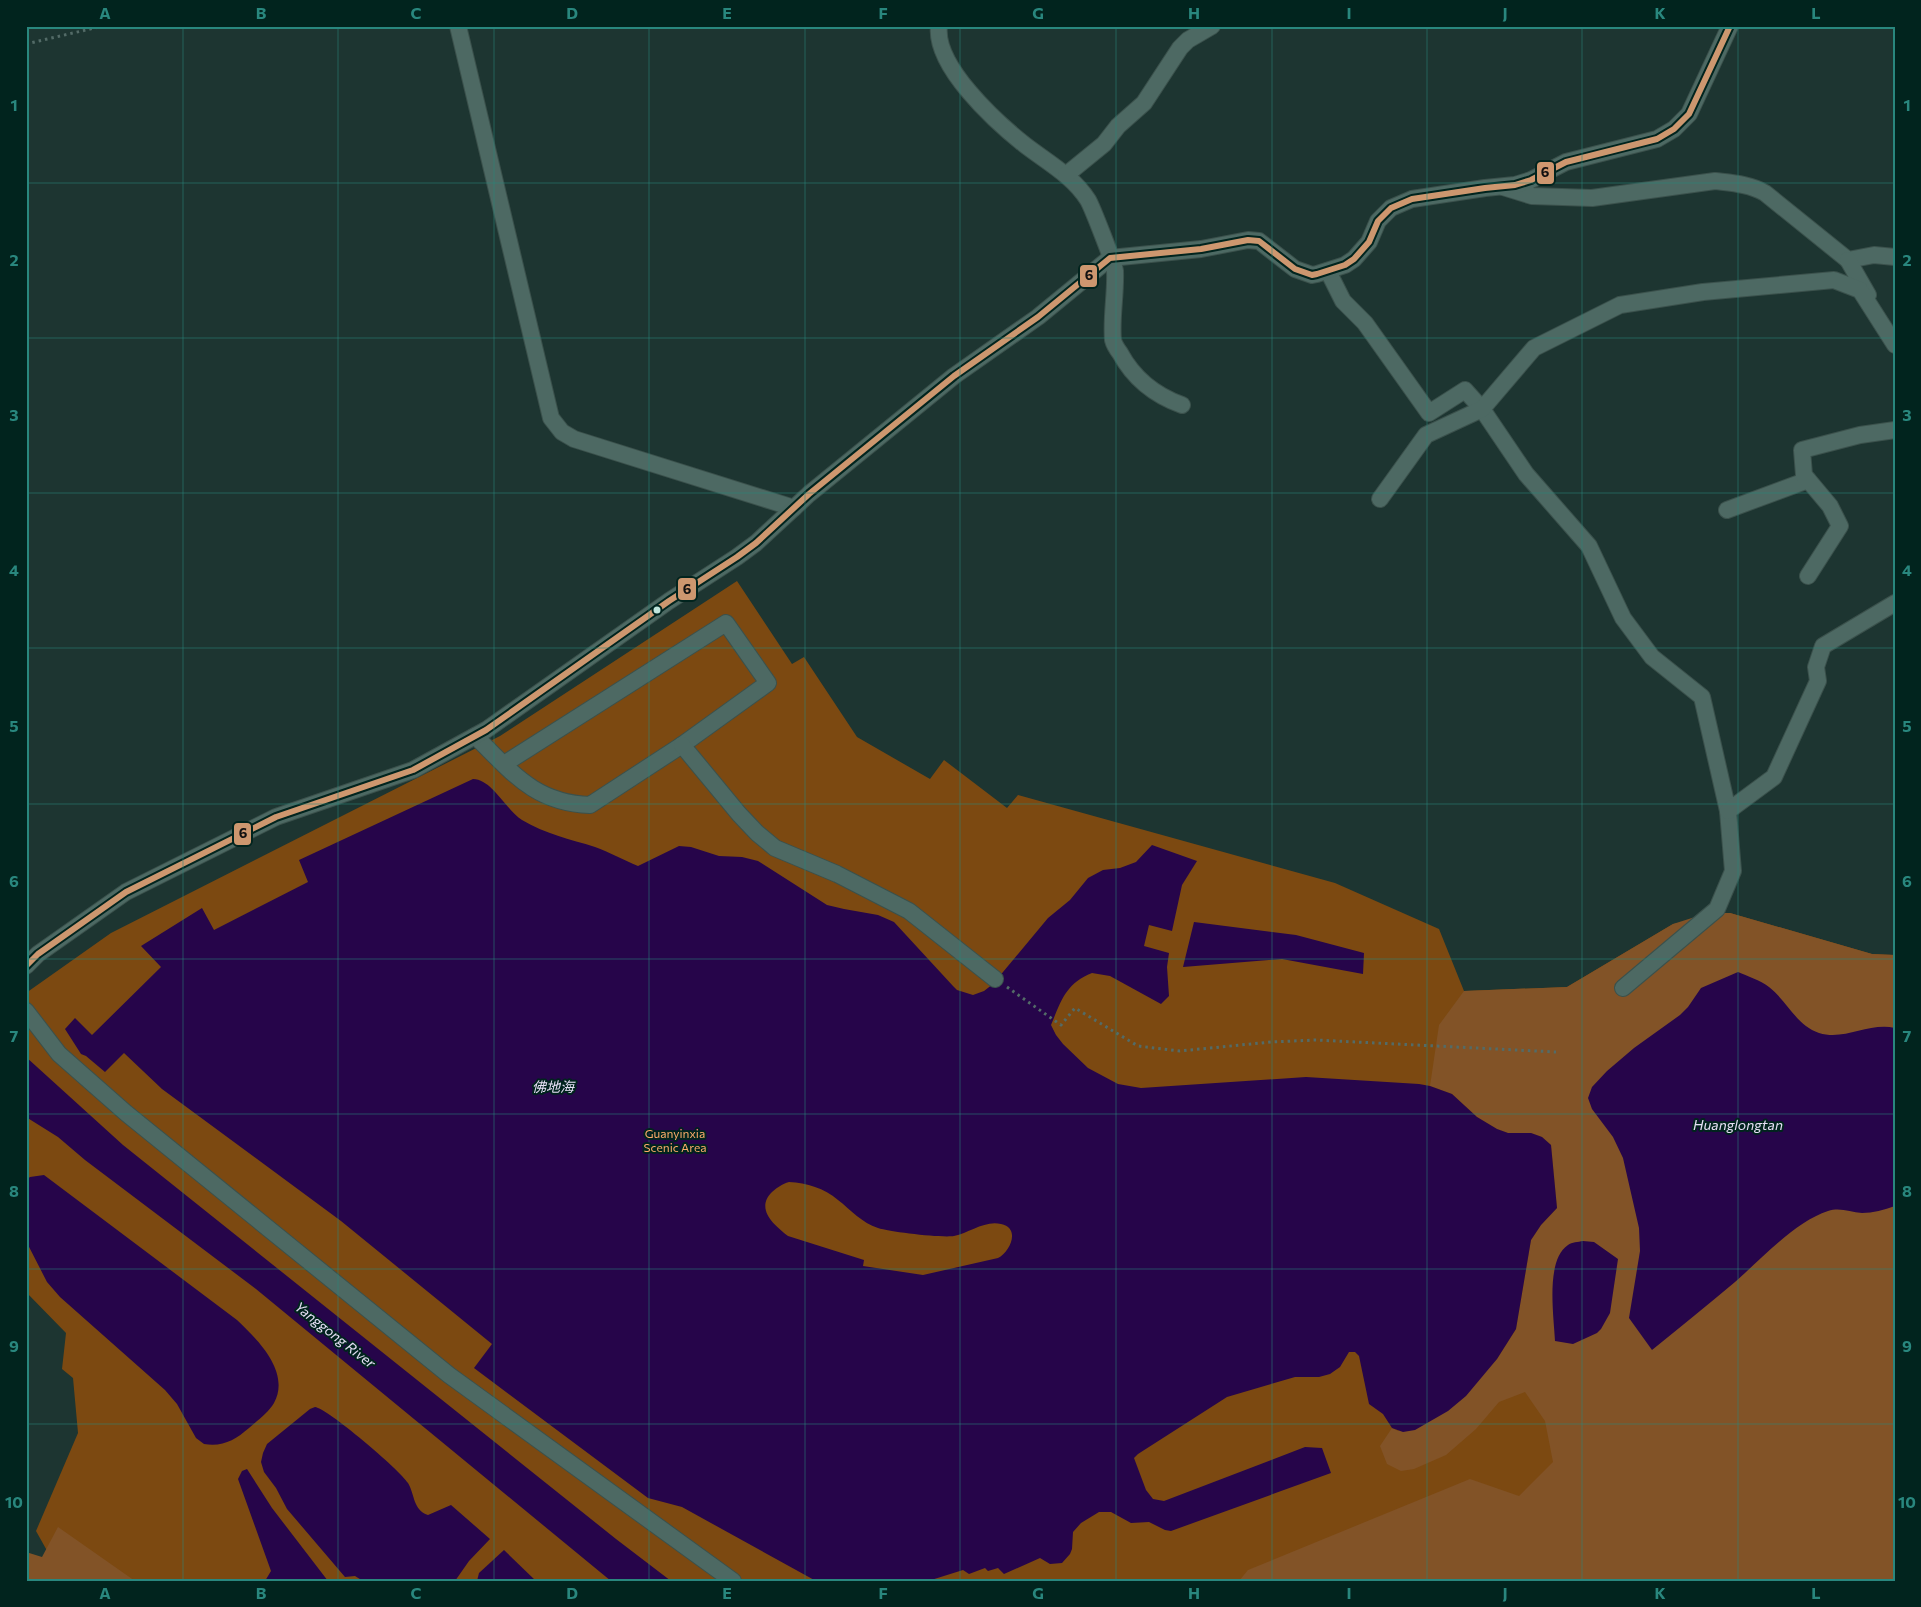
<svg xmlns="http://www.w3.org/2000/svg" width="1921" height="1607" font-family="Commissioner,'Noto Sans SC',sans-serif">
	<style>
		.green { fill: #7c4911 }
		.forest { fill: #825327 }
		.water { fill: #26054a; fill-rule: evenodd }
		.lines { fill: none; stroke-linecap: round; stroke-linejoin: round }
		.minor-casing { stroke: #3b514c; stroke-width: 18 }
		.path { stroke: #536b67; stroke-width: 3; stroke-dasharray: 2.5 4; stroke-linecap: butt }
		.minor { stroke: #4d6963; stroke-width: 16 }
		.bus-1-casing { stroke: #01241e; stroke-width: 10 }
		.bus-1 { stroke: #cd976f; stroke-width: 6 }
		.grid { fill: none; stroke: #29877e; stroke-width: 1; stroke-opacity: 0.55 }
		.bus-dot { fill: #bfe5dc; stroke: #01241e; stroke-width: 2 }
		.labels { text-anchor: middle; stroke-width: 4; stroke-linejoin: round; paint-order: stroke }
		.park-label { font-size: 12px; fill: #fcac6b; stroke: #01241e }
		.water-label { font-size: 14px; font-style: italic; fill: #e5dff5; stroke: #01241e }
		.line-badge { stroke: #01241e; stroke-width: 2 }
		.pale-badge-label { font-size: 14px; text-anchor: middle; font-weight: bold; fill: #111 }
		.neatline { fill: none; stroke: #29877e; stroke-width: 2 }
		.grid-label { font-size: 16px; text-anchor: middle; font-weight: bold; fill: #29877e }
	</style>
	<rect width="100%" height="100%" fill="#1d3531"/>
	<!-- green -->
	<path class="green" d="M737 581 792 664 804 657 857 737 930 779 944 760 1007 808 1018 795 1335 883 1439 929 1464 991 1567 987 1673 924 1730 913 1872 954 1895 955V1581H64L36 1531 78 1433 73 1378 62 1369 66 1333 26 1292V993L111 933 500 736Z"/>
	<!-- forest -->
	<g class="forest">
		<path d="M1718 913H1730L1872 954 1895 955V1581H1239L1248 1570 1470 1479 1519 1496 1553 1462 1545 1421 1525 1392 1499 1402 1476 1429 1446 1455 1414 1469 1401 1471 1387 1464 1380 1446 1392 1428 1398 1431 1481 1376 1497 1359 1516 1329 1531 1240 1541 1225 1557 1208 1551 1145 1542 1137 1531 1133H1508L1497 1129 1477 1117 1452 1094 1430 1086 1439 1025 1464 991 1567 987 1673 924 1695 917Z"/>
		<path d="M58 1527 135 1581H26V1552L42 1557Z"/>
	</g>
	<!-- water -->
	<g class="water">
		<path d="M473 779C492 779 506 810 522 820 545 834 570 839 595 847 609 852 624 860 638 866L679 846 691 847 719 856 742 857 758 861 827 905 844 909 878 915 894 922 953 986 957 990 973 995 984 991 993 984 1048 918 1070 900 1088 878 1103 870 1120 868 1136 862 1152 845 1197 861 1182 885 1172 931 1149 925 1144 946 1169 953 1167 967 1169 996 1161 1004 1110 976 1092 973C1066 983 1061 1001 1051 1025L1056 1035 1063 1044 1088 1068 1118 1084 1141 1088 1306 1077 1419 1084 1430 1086 1452 1094 1477 1117 1497 1129 1508 1133H1531L1542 1137 1551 1145 1557 1208 1541 1225 1531 1240 1516 1329 1497 1359 1466 1396 1448 1411 1415 1430 1403 1432 1392 1428 1383 1414 1369 1404 1359 1356 1355 1352H1349L1340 1367 1330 1374 1319 1377H1295L1227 1397 1138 1454 1134 1458 1146 1490 1153 1499 1164 1501 1305 1447 1322 1448 1331 1473 1171 1531 1165 1530 1149 1522 1131 1523 1111 1512H1099L1081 1523 1073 1532 1072 1549 1070 1554 1062 1563 1050 1564 1040 1558 1004 1574 998 1568 988 1571 985 1568 969 1574 963 1570 928 1581H816L682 1507 648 1498 474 1368 492 1344 341 1221 162 1089 124 1053 105 1072 86 1056 81 1054 65 1029 75 1018 92 1035 161 967 141 946 202 908 214 930 308 882 299 860ZM789 1182C807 1183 824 1188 838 1200 851 1210 862 1223 878 1228 890 1232 942 1238 954 1236 969 1233 985 1220 1001 1224 1021 1228 1010 1252 998 1258L923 1275 863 1266 864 1260 788 1236C774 1225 755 1209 772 1192 778 1187 782 1184 789 1182Z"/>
		<path d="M1194 922 1296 935 1364 953 1363 974 1282 959 1183 967Z"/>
		<path d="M1738 972C1747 976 1760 980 1769 987 1787 1001 1796 1025 1819 1033 1845 1041 1869 1022 1895 1028V1206C1884 1210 1873 1213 1862 1213 1850 1212 1840 1207 1828 1211 1796 1221 1760 1260 1735 1282 1708 1305 1680 1327 1652 1350L1629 1318 1640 1251 1639 1228 1623 1158 1613 1137 1592 1109 1588 1098 1592 1087 1607 1071 1634 1048 1680 1015 1688 1007 1701 988Z"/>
		<path d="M26 1057 123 1145 616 1539 671 1581H611L256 1289 85 1160 58 1137 26 1117Z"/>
		<path d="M44 1175 237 1320C257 1339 291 1372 274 1403 268 1413 258 1420 249 1428 235 1440 223 1447 204 1444L196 1438 177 1404 165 1390 60 1297 47 1282 26 1241V1180L30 1177Z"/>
		<path d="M1583 1241 1594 1242 1618 1259 1610 1313 1601 1329 1597 1333 1573 1344 1555 1341C1554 1317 1545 1260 1568 1245 1572 1242 1578 1242 1583 1241Z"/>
		<path d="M315 1407C327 1408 400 1470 408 1483 415 1495 413 1510 428 1515L451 1505 490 1539 469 1561 455 1581H363L355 1576 345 1577 287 1509 276 1488 264 1472 261 1462 263 1453 267 1444 310 1409Z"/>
		<path d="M247 1469 272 1508 328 1581H265L271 1571 238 1479 242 1471Z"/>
		<path d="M504 1550 536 1581H477L479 1573Z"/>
	</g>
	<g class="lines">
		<defs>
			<g id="minor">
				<path d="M458 26 551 418 562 432 574 439 794 508"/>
				<path d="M939 26C934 66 996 122 1025 145 1047 162 1073 176 1088 200 1092 207 1115 265 1115 271 1116 294 1111 317 1113 340 1114 344 1117 349 1120 353 1134 379 1154 395 1182 405"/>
				<path d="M1066 175 1104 144 1118 126 1144 103 1180 48 1188 40 1212 26"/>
				<path d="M1503 187 1532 196 1592 198 1715 181C1731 183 1750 184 1765 193L1848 260 1874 255 1895 257"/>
				<path d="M1848 260 1868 295"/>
				<path d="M1328 271 1343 301 1365 323 1429 413 1465 390 1482 409 1526 474 1589 546 1623 618 1652 657 1702 697 1728 811 1733 871 1717 909 1623 988"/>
				<path d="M1380 499 1426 435 1482 409 1534 348 1620 305 1703 292 1834 280 1860 290 1895 345"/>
				<path d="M1727 510 1808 480"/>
				<path d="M1808 576 1840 526 1830 506 1804 475 1802 450 1860 435 1895 430"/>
				<path d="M475 736C512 772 534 803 590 805L682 745 768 683 726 623 504 764"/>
				<path d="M682 745 739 814 757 833 775 848 837 874 909 911 995 979"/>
				<path d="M1728 811 1774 777 1818 681 1816 667 1823 646 1895 603"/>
				<path d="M26 966 38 954 126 892 276 817 413 770 486 730 669 601 737 557 756 543 809 494 954 376 1038 317 1110 258 1201 249 1248 240 1259 241 1295 269 1312 275 1317 274 1345 265 1354 259 1369 242 1378 221 1391 208 1412 199 1485 188 1515 185 1531 180 1566 162 1657 139 1674 129 1689 114 1730 26"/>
				<path d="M26 1011 59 1054 126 1113 449 1375 733 1581"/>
			</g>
		</defs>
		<!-- minor casing -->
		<use href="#minor" class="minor-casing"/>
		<!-- path -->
		<g class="path">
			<path d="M26 44 103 26"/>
			<path d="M1007 987 1061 1025 1075 1008 1138 1046 1180 1051 1271 1042 1316 1040 1556 1052"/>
		</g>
		<!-- minor -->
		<use href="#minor" class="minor"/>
		<defs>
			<path id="bus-1" d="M26 966 38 954 126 892 276 817 413 770 486 730 669 601 737 557 756 543 809 494 954 376 1038 317 1110 258 1201 249 1248 240 1259 241 1295 269 1312 275 1317 274 1345 265 1354 259 1369 242 1378 221 1391 208 1412 199 1485 188 1515 185 1531 180 1566 162 1657 139 1674 129 1689 114 1730 26"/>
		</defs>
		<!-- bus-1 casing -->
		<use href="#bus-1" class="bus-1-casing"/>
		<!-- bus-1 -->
		<use href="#bus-1" class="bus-1"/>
	</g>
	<!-- grid -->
	<path class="grid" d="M183 26V1581M338 26V1581M494 26V1581M649 26V1581M805 26V1581M960 26V1581M1116 26V1581M1272 26V1581M1427 26V1581M1582 26V1581M1738 26V1581M26 183H1895M26 338H1895M26 493H1895M26 648H1895M26 804H1895M26 959H1895M26 1114H1895M26 1269H1895M26 1424H1895"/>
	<!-- markers -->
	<circle class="bus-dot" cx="657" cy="610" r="4.5"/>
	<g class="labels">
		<!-- park labels -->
		<g class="park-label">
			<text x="675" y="1138">Guanyinxia<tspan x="675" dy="14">Scenic Area</tspan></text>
		</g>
		<!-- water labels -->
		<g class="water-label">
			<text x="553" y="1092">佛地海</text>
			<text x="1738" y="1130">Huanglongtan</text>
			<text transform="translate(335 1335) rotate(38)" y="5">Yanggong River</text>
		</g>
	</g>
	<g class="line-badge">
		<rect x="1536" y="161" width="19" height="24" rx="5" fill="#cd976f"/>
		<rect x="1079" y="264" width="19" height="24" rx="5" fill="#cd976f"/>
		<rect x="677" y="577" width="20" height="24" rx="5" fill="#cd976f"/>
		<rect x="233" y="822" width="19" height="24" rx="5" fill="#cd976f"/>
	</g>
	<g class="pale-badge-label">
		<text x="1545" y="177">6</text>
		<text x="1089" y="280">6</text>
		<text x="687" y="594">6</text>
		<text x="243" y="838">6</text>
	</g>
	<!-- border -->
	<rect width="1921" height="1607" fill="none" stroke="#01241e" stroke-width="55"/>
	<rect x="28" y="28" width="1866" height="1552" class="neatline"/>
	<g class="grid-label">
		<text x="105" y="19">A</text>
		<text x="261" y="19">B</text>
		<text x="416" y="19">C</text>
		<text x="572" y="19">D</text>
		<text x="727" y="19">E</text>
		<text x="883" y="19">F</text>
		<text x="1038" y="19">G</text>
		<text x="1194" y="19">H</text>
		<text x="1349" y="19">I</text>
		<text x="1505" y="19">J</text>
		<text x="1660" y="19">K</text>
		<text x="1816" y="19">L</text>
		<text x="14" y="111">1</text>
		<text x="1907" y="111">1</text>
		<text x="14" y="266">2</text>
		<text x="1907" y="266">2</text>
		<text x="14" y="421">3</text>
		<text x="1907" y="421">3</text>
		<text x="14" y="576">4</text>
		<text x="1907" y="576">4</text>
		<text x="14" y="732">5</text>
		<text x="1907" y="732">5</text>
		<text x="14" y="887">6</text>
		<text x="1907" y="887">6</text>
		<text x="14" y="1042">7</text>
		<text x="1907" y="1042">7</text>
		<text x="14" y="1197">8</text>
		<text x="1907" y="1197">8</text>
		<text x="14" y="1352">9</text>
		<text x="1907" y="1352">9</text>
		<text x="14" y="1508">10</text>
		<text x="1907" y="1508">10</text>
		<text x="105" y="1599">A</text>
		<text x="261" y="1599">B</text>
		<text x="416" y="1599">C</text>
		<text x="572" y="1599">D</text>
		<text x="727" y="1599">E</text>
		<text x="883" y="1599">F</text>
		<text x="1038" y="1599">G</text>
		<text x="1194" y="1599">H</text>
		<text x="1349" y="1599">I</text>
		<text x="1505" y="1599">J</text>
		<text x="1660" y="1599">K</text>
		<text x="1816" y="1599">L</text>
	</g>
</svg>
